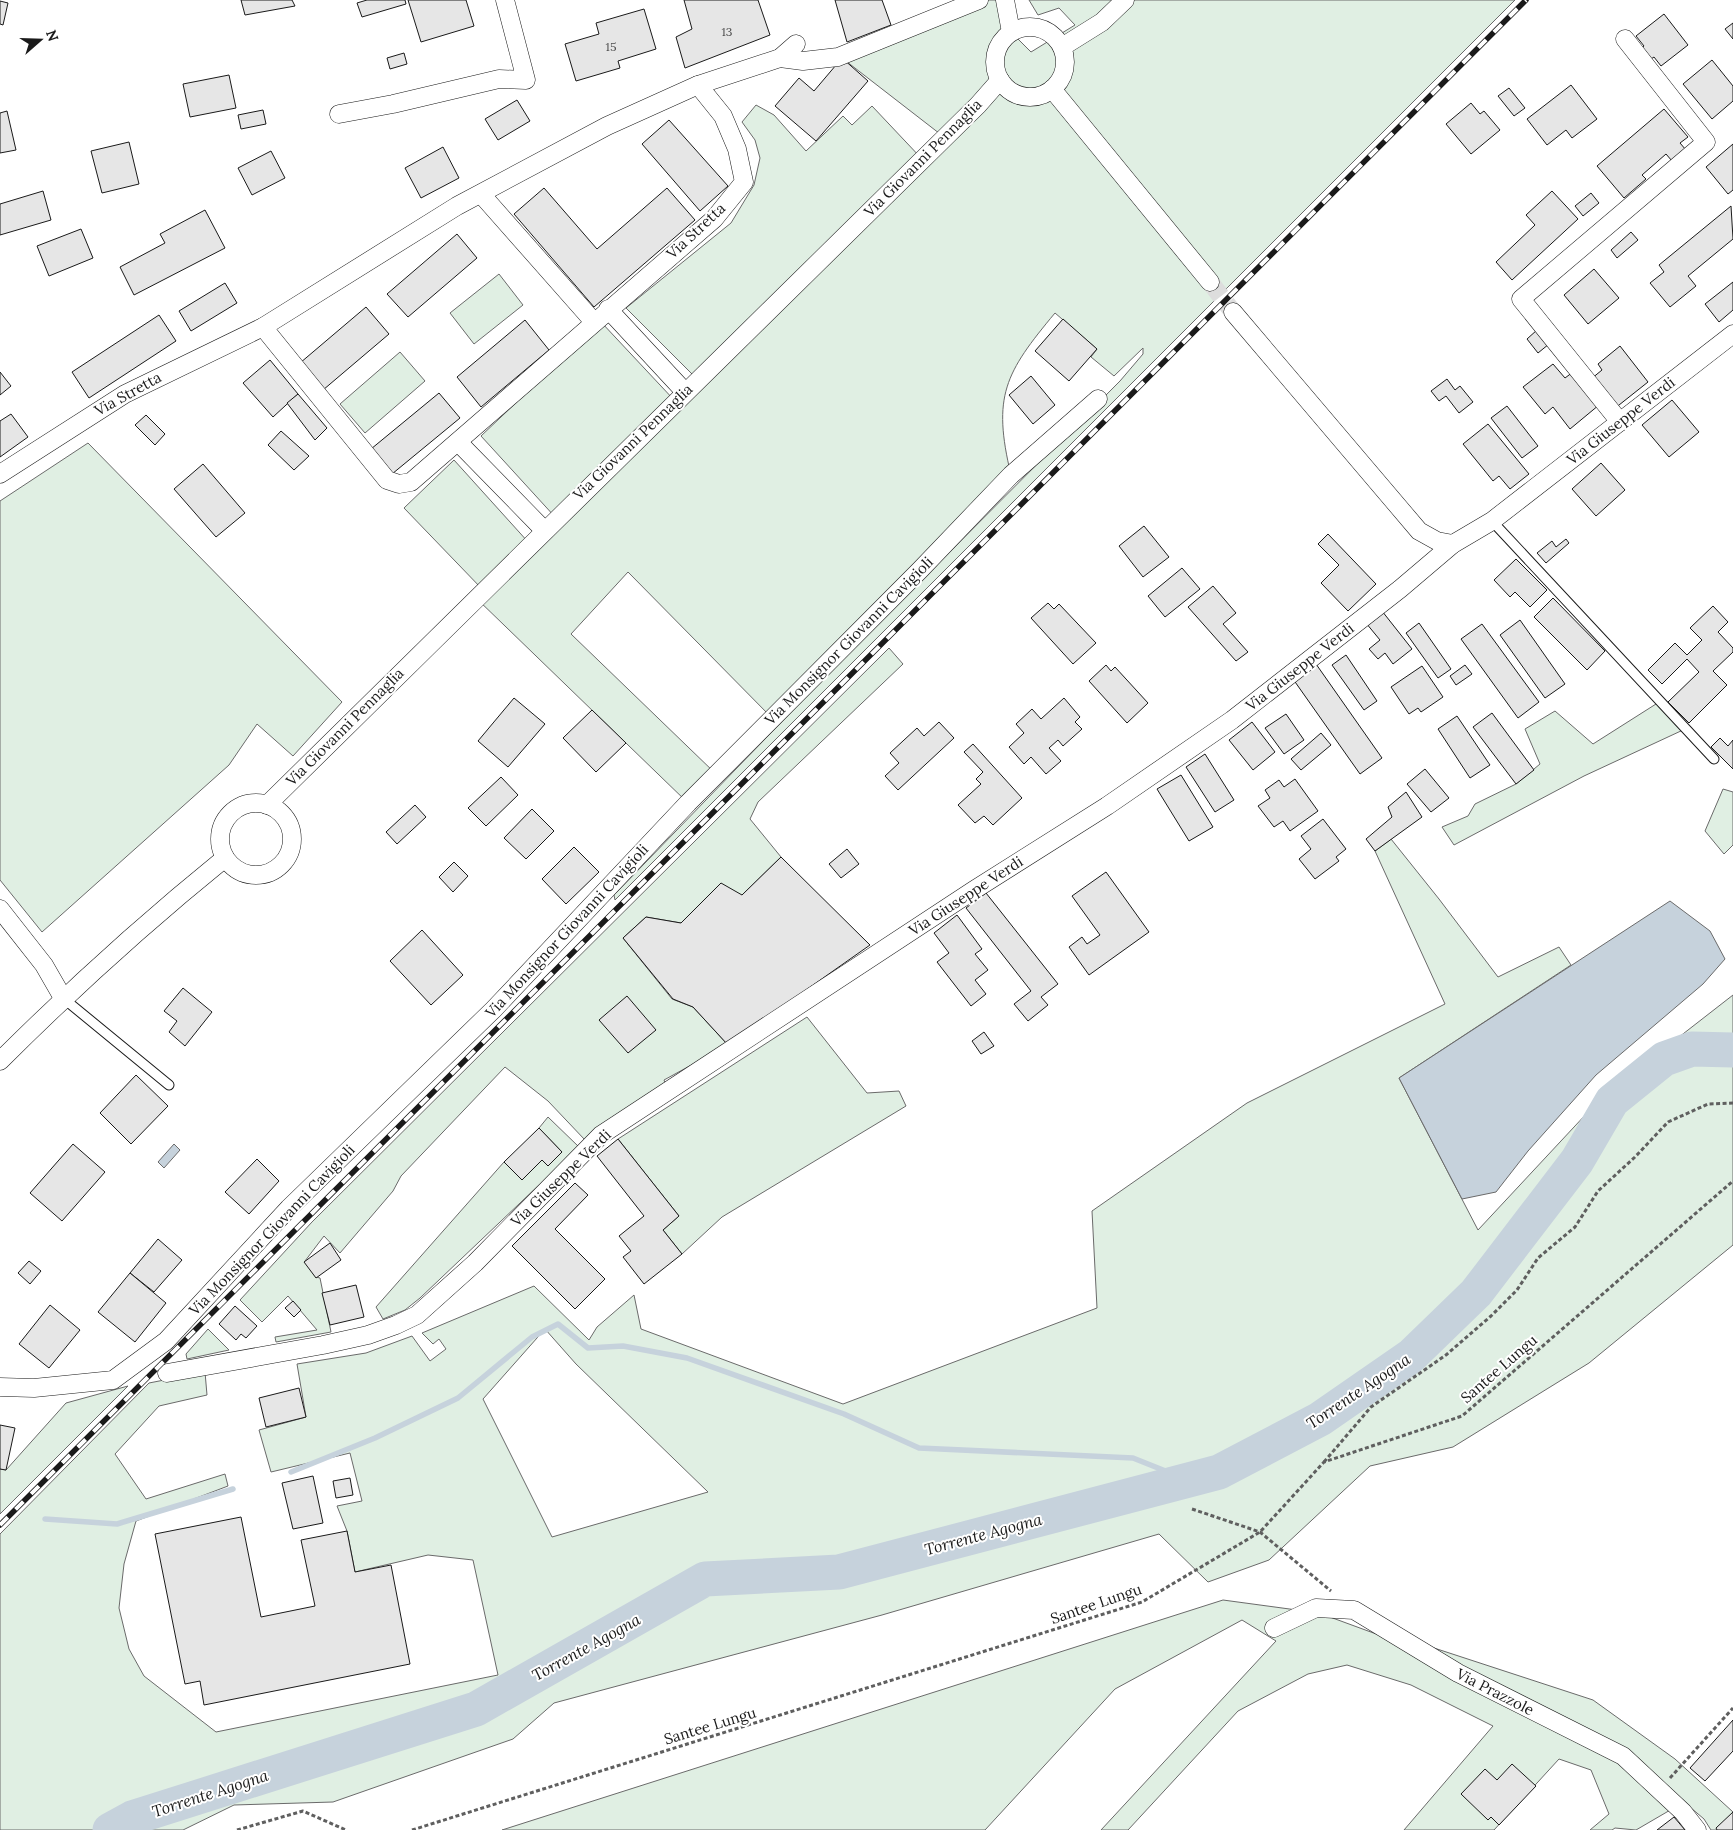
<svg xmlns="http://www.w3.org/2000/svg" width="1733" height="1830" font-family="Lora,serif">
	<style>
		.green { fill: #e0efe3; stroke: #6a6a6a; fill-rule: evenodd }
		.water { fill: #c6d2dc; stroke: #6a6a6a }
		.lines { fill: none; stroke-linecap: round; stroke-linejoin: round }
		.stream { stroke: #c6d2dc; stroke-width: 5.5 }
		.river { stroke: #c6d2dc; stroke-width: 35 }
		.building { fill: #e6e6e6; stroke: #1a1a1a }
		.street-tunnel { stroke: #ddd; stroke-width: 18; stroke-dasharray: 18 9; stroke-linecap: butt }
		.lane-casing { stroke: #1a1a1a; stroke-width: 11 }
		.street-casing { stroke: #1a1a1a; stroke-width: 19 }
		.path { stroke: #5f5f5f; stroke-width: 3; stroke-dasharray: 4 2.5; stroke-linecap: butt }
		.lane { stroke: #fff; stroke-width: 9 }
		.street { stroke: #fff; stroke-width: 18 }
		.rail-casing { stroke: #1a1a1a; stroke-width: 5.5 }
		.rail { stroke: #fff; stroke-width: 4; stroke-dasharray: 11; stroke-linecap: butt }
		.labels { text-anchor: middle; stroke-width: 4; stroke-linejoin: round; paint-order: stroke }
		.number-label { font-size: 12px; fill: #4d4d4d }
		.street-label { font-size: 15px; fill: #1a1a1a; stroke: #fff }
		.water-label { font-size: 16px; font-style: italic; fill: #1a1a1a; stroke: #fff }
	</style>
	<rect width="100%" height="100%" fill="#fff"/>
	<!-- green -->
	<g class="green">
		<path d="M978 0H1005L1011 32 1031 52 1075 25 1059 8 1038 15 1029 0H1515L615 900 614 895 827 675 1120 381 1143 354V348L1114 376 1091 357 1097 349 1055 313C1005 373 992 396 1011 475L772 718 628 572 571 634 716 774 688 803 475 597 483 590 404 508 454 460 529 543 556 518 481 436 601 322 675 401 697 379 626 308 731 223 754 185 760 158 755 140 742 122 756 105 774 115 806 151 843 116 852 125 872 106 922 159 944 137 842 58Z"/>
		<path d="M499 274 523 305 474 344 450 313Z"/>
		<path d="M400 352 425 381 365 433 340 404Z"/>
		<path d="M88 443 342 702 293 756 257 724 229 765 42 932 0 880V501Z"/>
		<path d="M889 648 903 664 758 802 750 819 781 857 742 895 681 923 646 917 623 938 672 999 693 1007 728 1045 664 1080 666 1085 585 1140 548 1101 505 1067 401 1176 393 1191 340 1253 324 1236 305 1261 316 1277 320 1278 331 1332 276 1342 275 1337 317 1330 288 1296 262 1322 240 1300 312 1222Z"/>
		<path d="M1656 704 1683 730 1584 776 1454 845 1442 827 1468 816 1475 804 1516 784 1540 764 1525 729 1555 711 1593 744Z"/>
		<path d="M1723 789 1733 792V845L1724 854 1705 831Z"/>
		<path d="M1391 839 1439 899 1498 977 1559 947 1571 965 1399 1078 1478 1230 1602 1097 1733 995V1245L1589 1363 1453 1447 1370 1466 1269 1560 1208 1582 1159 1534 882 1615 554 1703 513 1739 333 1802 234 1805 183 1830H0V1534L149 1383 205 1372 207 1395 159 1406 115 1454 146 1499 225 1474 228 1486 136 1521 124 1564 119 1608 129 1649 144 1676 216 1732 498 1675 473 1560 428 1555 355 1572 347 1531 337 1506 362 1501 350 1453 271 1472 259 1430 306 1417 297 1364 366 1353 412 1336 430 1361 446 1349 439 1339 433 1344 422 1333 534 1286 589 1340 597 1327 634 1295 641 1329 843 1404 1097 1308 1092 1211 1247 1103 1445 1004 1375 851ZM545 1329 576 1364 708 1492 552 1537 483 1399Z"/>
		<path d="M807 1017 867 1093 899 1091 906 1106 722 1217 682 1254 663 1230 679 1216 618 1139Z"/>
		<path d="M548 1117 579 1147 420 1298 405 1310 383 1319 376 1307 504 1162 522 1180 542 1160 548 1166 562 1152 539 1128Z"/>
		<path d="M208 1329 229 1350 187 1359 186 1354Z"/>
		<path d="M128 1386 0 1514V1469L6 1470 66 1403Z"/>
		<path d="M1223 1600 1319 1613 1379 1635 1431 1647 1593 1700 1675 1759 1733 1812V1830H1711L1704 1819 1684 1802 1636 1830 1615 1828 1612 1830H1590L1609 1814 1591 1770 1559 1759 1494 1830H1404L1493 1726 1411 1685 1347 1665 1308 1674 1238 1711 1128 1830H1101L1276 1641 1242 1620 1115 1689 985 1830H502Z"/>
	</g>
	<!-- water -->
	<g class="water">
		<path d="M1670 901 1710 931 1725 959 1703 984 1596 1075 1528 1151 1496 1192 1462 1199 1399 1078Z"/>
		<path d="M174 1144 180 1150 164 1168 158 1162Z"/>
	</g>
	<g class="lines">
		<!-- stream -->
		<g class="stream">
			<path d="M291 1472 375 1438 458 1398 532 1337 558 1324 588 1348 623 1346 687 1358 844 1414 919 1448 1133 1458 1188 1480"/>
			<path d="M45 1519 117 1524 233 1489"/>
		</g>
		<!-- river -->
		<path class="river" d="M110 1830 132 1818 476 1709 705 1579 839 1572 1219 1472 1320 1419 1411 1356 1476 1293 1577 1161 1612 1101 1664 1059 1692 1049 1733 1050"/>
	</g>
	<!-- building -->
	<g class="building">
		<path d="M241 0H292L295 6 245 15Z"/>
		<path d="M367 0H405L406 4 362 17 357 3Z"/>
		<path d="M408 0H466L474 26 421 42Z"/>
		<path d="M684 0H758L770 35 685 68 676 37 692 29Z"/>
		<path d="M835 0H882L891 25 847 42Z"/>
		<path d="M0 1 8 3 3 25 0 24Z"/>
		<path d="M644 9 656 49 618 61 620 68 576 81 565 44 599 34 596 23Z"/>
		<path d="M1664 14 1688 45 1661 66 1654 57 1648 61 1639 50 1644 46 1636 36Z"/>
		<path d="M1733 23V39L1725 29Z"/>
		<path d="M404 53 407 64 390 69 387 58Z"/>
		<path d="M842 58 868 81 816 141 775 106 799 78 814 91Z"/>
		<path d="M1712 60 1733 86V101L1712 119 1683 84Z"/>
		<path d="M229 75 236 108 190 117 183 84Z"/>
		<path d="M1571 85 1597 119 1572 138 1566 130 1547 145 1527 119Z"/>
		<path d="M1509 88 1525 108 1514 116 1498 96Z"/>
		<path d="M517 100 530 121 498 140 485 119Z"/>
		<path d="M1471 103 1480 114 1484 111 1500 130 1471 154 1446 124Z"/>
		<path d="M1664 109 1688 137 1680 143 1686 150 1672 161 1666 154 1642 175 1646 179 1624 198 1597 166Z"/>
		<path d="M263 110 266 124 241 129 238 115Z"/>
		<path d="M7 111 16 150 0 153V113Z"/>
		<path d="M669 120 728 186 700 211 642 144Z"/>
		<path d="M129 142 139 184 102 193 91 151Z"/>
		<path d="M1733 144V190L1728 194 1706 167Z"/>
		<path d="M443 147 459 178 421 198 405 168Z"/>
		<path d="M271 151 285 178 252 195 238 168Z"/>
		<path d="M544 188 597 249 667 188 695 220 594 307 514 214Z"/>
		<path d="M43 191 51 220 0 235V204Z"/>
		<path d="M1552 191 1578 219 1512 280 1496 262 1535 225 1526 215Z"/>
		<path d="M1591 193 1599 203 1583 216 1575 206Z"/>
		<path d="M1731 206 1733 239 1688 276 1696 286 1670 307 1650 283 1664 272 1659 265Z"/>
		<path d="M205 210 225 248 134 295 120 267 165 243 160 234Z"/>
		<path d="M81 229 93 258 49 276 37 246Z"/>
		<path d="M1631 232 1638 240 1617 258 1611 250Z"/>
		<path d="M457 234 477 258 408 317 387 294Z"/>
		<path d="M1594 269 1619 298 1588 324 1564 295Z"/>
		<path d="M1733 282V310L1719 322 1705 304Z"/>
		<path d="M225 283 237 303 191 331 179 311Z"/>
		<path d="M366 307 389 334 323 390 300 363Z"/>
		<path d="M159 315 176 341 89 398 72 372Z"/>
		<path d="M1063 319 1097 349 1069 381 1035 351Z"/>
		<path d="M525 320 549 350 481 407 457 377Z"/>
		<path d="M1537 330 1549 344 1538 353 1527 339Z"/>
		<path d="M1620 346 1648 382 1614 409 1591 379 1602 370 1598 364Z"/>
		<path d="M270 360 298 394 273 417 243 383Z"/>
		<path d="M1553 364 1565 378 1573 372 1599 405 1570 429 1553 407 1545 414 1523 387Z"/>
		<path d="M0 372 11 386 0 395Z"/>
		<path d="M1031 376 1055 405 1033 424 1009 395Z"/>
		<path d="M1447 379 1455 390 1460 386 1473 402 1459 413 1446 396 1439 401 1431 391Z"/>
		<path d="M439 393 460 418 392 474 371 449Z"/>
		<path d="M298 394 327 428 315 440 287 403Z"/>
		<path d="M1672 400 1699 432 1669 457 1642 425Z"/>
		<path d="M1507 406 1538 446 1522 458 1491 418Z"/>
		<path d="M11 414 28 437 0 457V421Z"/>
		<path d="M146 415 165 434 155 445 135 425Z"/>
		<path d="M1488 424 1529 474 1510 489 1499 476 1493 481 1463 444Z"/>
		<path d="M281 431 309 456 294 470 268 445Z"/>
		<path d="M1601 463 1625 490 1596 516 1572 489Z"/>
		<path d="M203 464 245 513 216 537 174 489Z"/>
		<path d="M1144 526 1169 557 1143 577 1119 546Z"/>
		<path d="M1328 534 1376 584 1348 611 1321 583 1339 565 1318 544Z"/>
		<path d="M1566 539 1569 543 1546 563 1537 553 1552 541 1556 547Z"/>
		<path d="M1516 559 1547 590 1530 607 1515 592 1510 597 1494 580Z"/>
		<path d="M1182 568 1200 589 1165 617 1148 596Z"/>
		<path d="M1213 586 1236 613 1223 624 1248 652 1236 661 1188 607Z"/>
		<path d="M1553 598 1605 651 1587 670 1534 617Z"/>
		<path d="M1048 603 1054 609 1059 604 1096 643 1073 664 1031 618Z"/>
		<path d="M1713 606 1728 622 1718 632 1733 648V652L1713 671 1727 685 1689 723 1668 702 1699 672 1687 659 1662 684 1648 670 1675 643 1687 655 1702 640 1690 628Z"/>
		<path d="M1382 611 1412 649 1393 664 1385 653 1378 659 1369 649 1380 640 1366 623Z"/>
		<path d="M1520 620 1565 684 1545 698 1500 635Z"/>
		<path d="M1419 623 1451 669 1438 678 1406 633Z"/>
		<path d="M1482 624 1539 702 1518 718 1461 639Z"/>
		<path d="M1346 655 1377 701 1364 710 1332 665Z"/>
		<path d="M1316 664 1382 758 1360 774 1293 679Z"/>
		<path d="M1106 665 1111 671 1115 667 1148 703 1127 723 1089 681Z"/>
		<path d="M1465 665 1472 674 1456 685 1450 676Z"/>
		<path d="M1422 666 1443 697 1421 712 1418 708 1409 714 1391 687Z"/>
		<path d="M514 698 545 724 508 767 478 741Z"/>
		<path d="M1064 698 1080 717 1075 722 1082 729 1063 746 1058 740 1049 748 1061 761 1046 774 1031 757 1024 764 1009 747 1024 733 1016 724 1032 709 1041 719Z"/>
		<path d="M592 710 626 743 596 772 563 738Z"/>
		<path d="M1492 713 1534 770 1516 784 1473 727Z"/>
		<path d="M1286 714 1304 740 1284 754 1265 728Z"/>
		<path d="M1457 716 1490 765 1470 778 1438 729Z"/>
		<path d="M939 722 954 738 898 790 885 776 899 763 890 753 917 728 924 736Z"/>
		<path d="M1252 722 1275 752 1253 770 1229 740Z"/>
		<path d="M1321 733 1331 745 1301 770 1291 759Z"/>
		<path d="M1720 738 1728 746 1733 740V769L1711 747Z"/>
		<path d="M973 744 1022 798 993 825 984 816 975 823 958 805 981 784 976 779 983 772 964 752Z"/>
		<path d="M1205 754 1234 800 1215 812 1186 767Z"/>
		<path d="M1425 769 1449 798 1431 812 1407 784Z"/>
		<path d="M1181 775 1213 827 1189 841 1157 789Z"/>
		<path d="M501 777 518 795 486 826 468 808Z"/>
		<path d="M1295 779 1318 811 1290 831 1283 821 1274 827 1258 806 1270 798 1265 790 1279 780 1284 787Z"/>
		<path d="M1406 792 1422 817 1375 851 1366 839 1392 817 1388 807Z"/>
		<path d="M415 805 426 817 397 844 386 832Z"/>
		<path d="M532 809 554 831 526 859 504 838Z"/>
		<path d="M1323 819 1346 849 1336 857 1339 861 1315 879 1299 859 1311 849 1301 836Z"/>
		<path d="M574 847 599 872 566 904 542 879Z"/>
		<path d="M847 849 859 864 841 878 829 864Z"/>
		<path d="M781 857 870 945 728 1045 693 1007 673 999 623 938 646 917 681 923 721 883 742 895Z"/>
		<path d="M454 862 468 876 453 892 439 877Z"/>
		<path d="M1106 872 1149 932 1089 975 1069 947 1082 937 1087 944 1100 935 1072 896Z"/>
		<path d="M986 893 1058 984 1041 997 1048 1005 1028 1021 1014 1004 1031 991 966 908Z"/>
		<path d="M957 915 982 949 975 954 988 970 975 980 986 994 971 1006 937 962 949 953 934 933Z"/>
		<path d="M422 930 463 975 431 1005 390 961Z"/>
		<path d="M183 988 212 1012 185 1046 169 1032 177 1021 164 1011Z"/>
		<path d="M627 996 656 1030 628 1053 599 1020Z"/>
		<path d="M984 1032 994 1046 981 1054 972 1041Z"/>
		<path d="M136 1075 168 1106 131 1144 100 1113Z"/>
		<path d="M539 1128 562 1152 548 1166 542 1160 522 1180 504 1162Z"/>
		<path d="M618 1139 679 1216 663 1230 682 1254 644 1284 623 1257 631 1251 619 1236 644 1216 597 1156Z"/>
		<path d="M73 1144 105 1172 62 1221 30 1193Z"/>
		<path d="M257 1159 279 1181 249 1214 225 1192Z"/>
		<path d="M575 1183 588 1195 555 1229 605 1279 575 1309 512 1246Z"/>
		<path d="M158 1239 182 1260 154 1292 130 1273Z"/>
		<path d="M330 1243 341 1260 316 1278 304 1262Z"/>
		<path d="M29 1261 41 1271 30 1284 18 1273Z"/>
		<path d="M130 1273 166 1303 135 1342 98 1312Z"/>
		<path d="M356 1285 364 1317 330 1325 322 1293Z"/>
		<path d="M293 1301 301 1310 294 1317 285 1308Z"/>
		<path d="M50 1305 80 1330 49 1368 19 1344Z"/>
		<path d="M235 1306 257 1326 246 1338 241 1334 236 1340 219 1324Z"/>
		<path d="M299 1388 306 1417 266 1427 259 1398Z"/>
		<path d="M0 1425 15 1428 6 1470 0 1469Z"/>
		<path d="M313 1476 323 1523 293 1529 282 1483Z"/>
		<path d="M350 1478 353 1495 336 1498 333 1481Z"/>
		<path d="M241 1517 261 1617 315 1606 301 1540 347 1531 355 1572 391 1565 410 1664 204 1705 200 1681 185 1684 155 1534Z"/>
		<path d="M1733 1720V1751L1705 1781 1690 1768Z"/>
		<path d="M1512 1764 1536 1786 1499 1825 1491 1817 1488 1820 1461 1794 1485 1769 1497 1780Z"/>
		<path d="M1733 1812V1830H1717L1716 1828Z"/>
		<path d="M1674 1817 1685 1830H1657Z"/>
	</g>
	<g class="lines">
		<!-- street-tunnel -->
		<path class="street-tunnel" d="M1210 282 1233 312"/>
		<defs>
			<g id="lane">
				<path d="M1492 521 1714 759"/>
				<path d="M63 998 169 1085"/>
			</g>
			<g id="street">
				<path d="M1005 0 1011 32"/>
				<circle cx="1030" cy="62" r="35"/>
				<path d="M1062 47 1102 22 1125 0"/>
				<path d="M780 58 803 61 838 57 979 0"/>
				<path d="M1052 89 1210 282"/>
				<path d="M339 114 393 104 499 79 526 80 505 0"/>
				<path d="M481 194 594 322"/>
				<path d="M608 309 685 392"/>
				<path d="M1233 312 1419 531 1437 541 1453 544"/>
				<path d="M263 327 387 480 399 484 411 482 714 219 744 182 737 149 723 116 698 85"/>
				<path d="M1620 422 1521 299 1706 142 1625 39"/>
				<path d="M458 442 544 530"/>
				<path d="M0 474 125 394 263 327 457 206 607 126 698 85 780 58 796 44"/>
				<circle cx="256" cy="839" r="36"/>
				<path d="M267 805 978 105 1000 80"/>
				<path d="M0 909 44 965 63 998"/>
				<path d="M0 1061C72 989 146 922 225 858"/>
				<path d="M167 1373 323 1345 368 1335 396 1325 417 1315 475 1263 601 1135 974 890 1107 806 1232 720 1400 589 1453 544 1492 521 1733 334"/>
				<path d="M0 1387 34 1388 113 1380 166 1341 289 1208 494 1009 688 803 920 570 1011 475 1098 399"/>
				<path d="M1274 1628 1316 1608 1354 1610 1458 1673 1623 1756 1683 1812 1697 1830"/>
			</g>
		</defs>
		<!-- lane casing -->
		<use href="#lane" class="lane-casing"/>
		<!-- street casing -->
		<use href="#street" class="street-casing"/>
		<!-- path -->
		<g class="path">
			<path d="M1324 1462 1371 1407 1446 1355 1491 1316 1517 1290 1538 1258 1575 1227 1598 1191 1635 1157 1668 1122 1708 1104 1733 1103"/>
			<path d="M1192 1509 1260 1532 1331 1591"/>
			<path d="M1670 1778 1733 1708"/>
			<path d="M237 1830 303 1811 346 1830"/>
			<path d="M412 1830 1142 1602 1260 1532 1324 1462 1462 1416 1733 1181"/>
		</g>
		<!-- lane -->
		<use href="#lane" class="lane"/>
		<!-- street -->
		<use href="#street" class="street"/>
		<defs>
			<path id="rail" d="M0 1525 1526 0"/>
		</defs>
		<!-- rail casing -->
		<use href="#rail" class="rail-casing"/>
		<!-- rail -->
		<use href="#rail" class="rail"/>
	</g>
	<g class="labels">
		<!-- number labels -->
		<g class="number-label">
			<text x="727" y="36">13</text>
			<text x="611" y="51">15</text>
		</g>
		<!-- street labels -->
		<g class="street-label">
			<text transform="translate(923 158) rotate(-45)" y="5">Via Giovanni Pennaglia</text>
			<text transform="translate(696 231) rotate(-43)" y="5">Via Stretta</text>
			<text transform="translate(128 394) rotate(-29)" y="5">Via Stretta</text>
			<text transform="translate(1621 421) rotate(-38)" y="5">Via Giuseppe Verdi</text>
			<text transform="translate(633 442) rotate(-44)" y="5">Via Giovanni Pennaglia</text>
			<text transform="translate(849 641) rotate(-45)" y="5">Via Monsignor Giovanni Cavigioli</text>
			<text transform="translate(1300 667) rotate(-38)" y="5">Via Giuseppe Verdi</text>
			<text transform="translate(345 727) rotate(-45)" y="5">Via Giovanni Pennaglia</text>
			<text transform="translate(966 896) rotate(-33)" y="5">Via Giuseppe Verdi</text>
			<text transform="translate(567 931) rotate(-47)" y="5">Via Monsignor Giovanni Cavigioli</text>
			<text transform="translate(561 1178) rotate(-44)" y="5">Via Giuseppe Verdi</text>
			<text transform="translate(272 1230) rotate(-46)" y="5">Via Monsignor Giovanni Cavigioli</text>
			<text transform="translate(1499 1369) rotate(-41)" y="5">Santee Lungu</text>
			<text transform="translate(1096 1604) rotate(-19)" y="5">Santee Lungu</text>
			<text transform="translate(1495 1692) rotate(27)" y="5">Via Prazzole</text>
			<text transform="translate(710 1726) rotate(-17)" y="5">Santee Lungu</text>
		</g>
		<!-- water labels -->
		<g class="water-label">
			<text transform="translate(1358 1391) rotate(-34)" y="6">Torrente Agogna</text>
			<text transform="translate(983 1534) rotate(-15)" y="6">Torrente Agogna</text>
			<text transform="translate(586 1647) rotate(-29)" y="6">Torrente Agogna</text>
			<text transform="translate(210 1793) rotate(-18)" y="6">Torrente Agogna</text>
		</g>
	</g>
	<!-- north arrow -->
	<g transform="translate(40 40) rotate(70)" stroke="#ffffff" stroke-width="4" paint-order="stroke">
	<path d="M0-4L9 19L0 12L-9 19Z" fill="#1a1a1a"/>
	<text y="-8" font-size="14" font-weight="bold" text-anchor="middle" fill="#1a1a1a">N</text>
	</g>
</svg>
